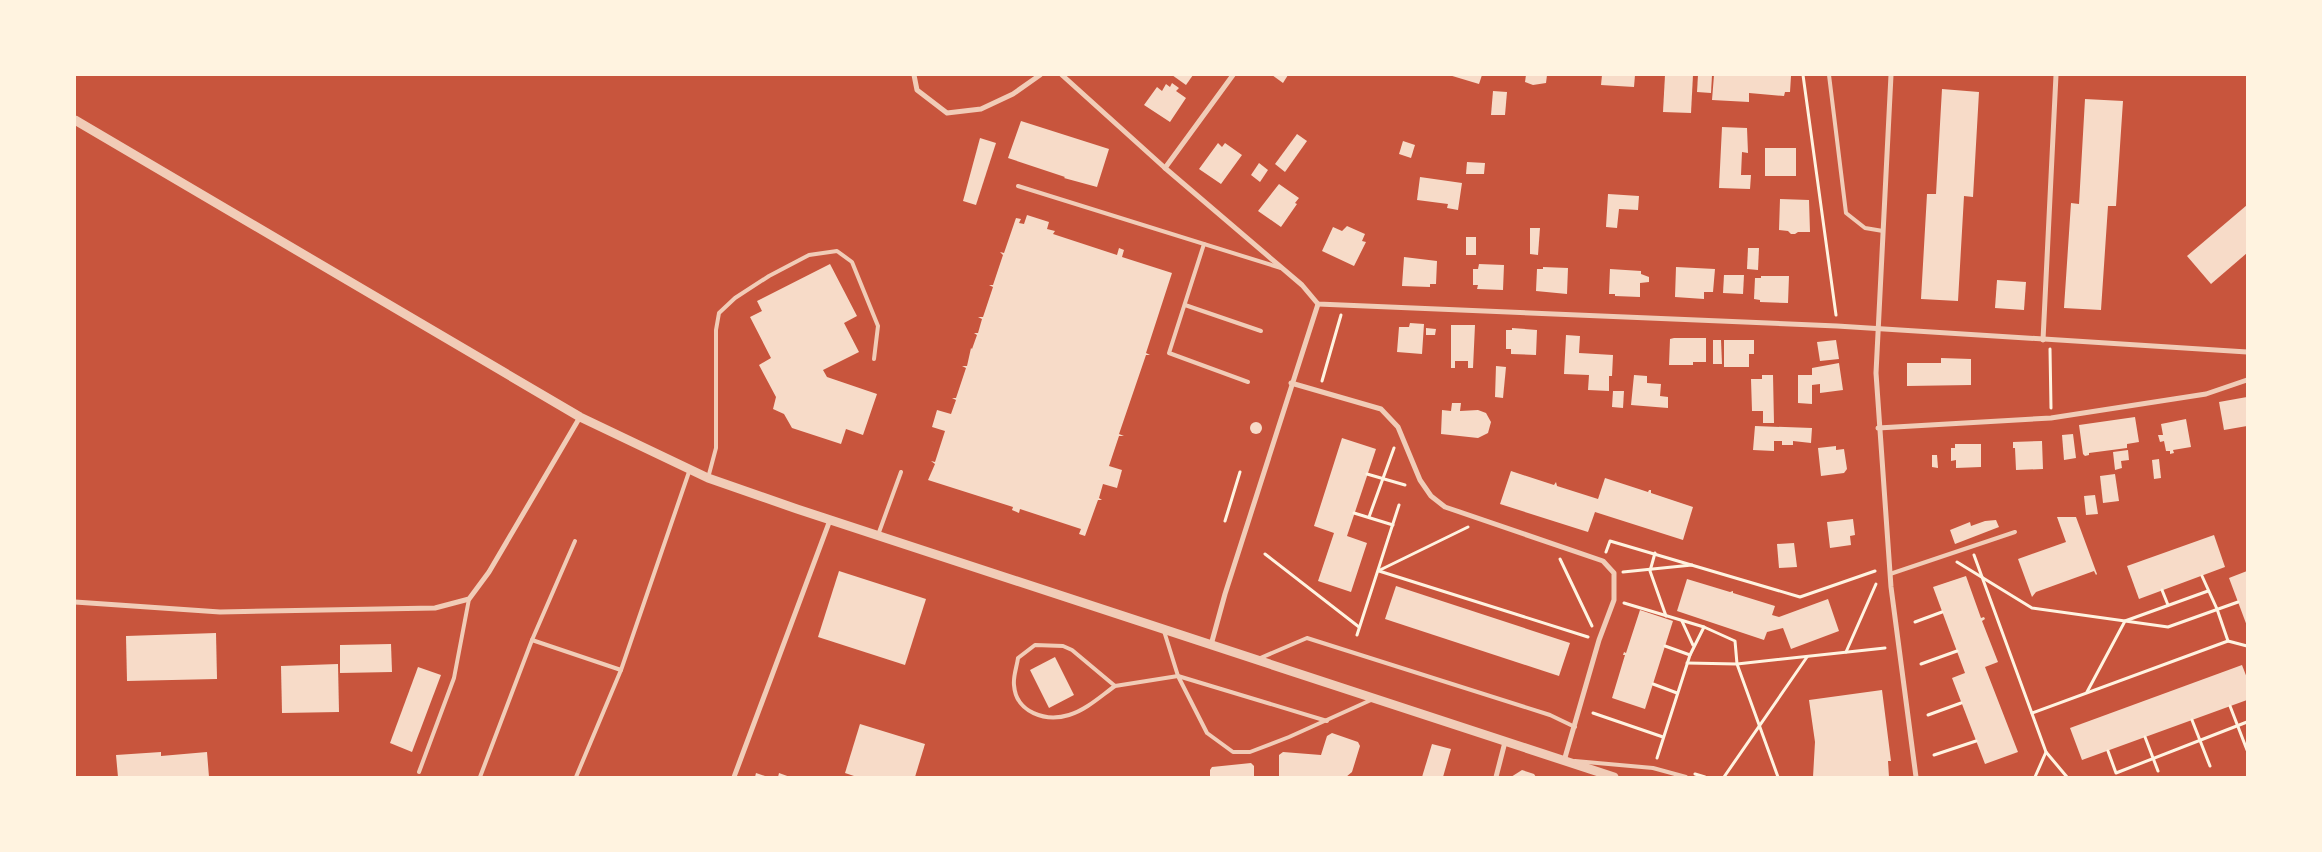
<svg xmlns="http://www.w3.org/2000/svg" width="2322" height="852" font-family="'Sofia Sans Condensed',sans-serif">
	<style>
		.building { fill: #f7dbc8 }
		.lines { fill: none; stroke-linecap: round; stroke-linejoin: round }
		.path { stroke: #fff3e0; stroke-width: 3 }
		.service { stroke: #f1ccb7; stroke-width: 4 }
		.minor { stroke: #f1ccb7; stroke-width: 5 }
		.tertiary { stroke: #f1ccb7; stroke-width: 9 }
	</style>
	<rect width="100%" height="100%" fill="#c8553d"/>
	<!-- building -->
	<g class="building">
		<path d="M1172 75H1193L1186 85Z"/>
		<path d="M1272 75H1288L1283 83Z"/>
		<path d="M1449 75H1482L1479 84Z"/>
		<path d="M1526 75H1547L1546 83 1533 85 1525 82Z"/>
		<path d="M1602 75H1635L1634 87 1601 85Z"/>
		<path d="M1665 75H1693L1691 113 1663 112Z"/>
		<path d="M1698 75H1712L1711 93 1697 92Z"/>
		<path d="M1714 75H1786L1791 76 1790 92H1785L1784 96 1749 93V102L1712 100Z"/>
		<path d="M1172 83 1179 88 1176 91 1186 98 1170 122 1144 105 1157 87 1162 91 1166 84 1170 87Z"/>
		<path d="M1942 89 1979 92 1973 197 1964 196 1958 301 1921 299 1927 194H1936Z"/>
		<path d="M1493 91 1507 92 1505 115H1491Z"/>
		<path d="M2085 99 2123 101 2116 206H2108L2101 310 2064 308 2071 203 2079 204Z"/>
		<path d="M1021 121 1109 149 1097 187 1064 178 1065 177 1008 158Z"/>
		<path d="M1722 127 1747 128 1748 153 1742 152 1741 175H1751L1750 189 1719 188Z"/>
		<path d="M1297 134 1307 141 1285 172 1275 164Z"/>
		<path d="M980 138 996 143 976 205 963 201Z"/>
		<path d="M1403 141 1415 145 1411 158 1399 154Z"/>
		<path d="M1218 143 1222 147 1225 143 1242 155 1221 184 1199 169Z"/>
		<rect x="1765" y="148" width="31" height="28"/>
		<path d="M1467 162 1485 163 1484 174H1466Z"/>
		<path d="M1259 163 1268 170 1260 182 1251 175Z"/>
		<path d="M1420 177 1462 183 1458 210 1447 208 1448 204 1417 200Z"/>
		<path d="M1279 184 1299 198 1295 203 1297 204 1281 227 1258 211Z"/>
		<path d="M1608 194 1639 196 1638 210 1619 209 1617 228 1606 227Z"/>
		<path d="M1780 199 1809 200 1810 232H1798L1795 234H1791L1788 231 1779 230Z"/>
		<path d="M2247 205V253L2211 284 2187 256Z"/>
		<path d="M1027 215 1049 222 1047 229 1055 231 1053 234 1117 255 1119 248 1124 250 1122 257 1172 273 1146 353 1150 355H1146L1119 434 1124 436H1119L1109 466 1122 470 1117 488 1103 484 1099 498 1102 500H1098L1085 536 1079 534 1081 529 1020 509 1019 513 1012 510 1013 507 928 480 935 464 931 461 935 462 945 431 932 427 937 410 951 414 956 400 952 398H956L966 368 962 366H967L971 348 972 349 977 335 974 333H978L982 319 978 317H983L993 287 989 285H993L1003 255 1000 252 1004 253 1016 218 1021 219 1019 223 1024 224Z"/>
		<path d="M1347 226 1365 234 1362 241 1366 242 1354 266 1322 251 1333 227 1342 231Z"/>
		<path d="M1530 228H1540L1538 255 1530 254Z"/>
		<rect x="1466" y="237" width="10" height="18"/>
		<path d="M1748 248H1759L1758 270 1747 269Z"/>
		<path d="M1404 257 1437 261 1436 284H1430V287L1402 286Z"/>
		<path d="M830 264 857 316 844 323 859 352 823 370 827 377 877 394 863 435 846 429 841 444 792 428 784 414 773 409 776 397 759 365 771 358 750 317 762 311 757 301Z"/>
		<path d="M1479 264 1504 265 1503 290 1477 289 1478 285H1473V269H1478Z"/>
		<path d="M1543 267 1568 268 1567 294 1536 291 1537 269H1543Z"/>
		<path d="M1676 267 1715 269 1713 292H1704V299L1675 297Z"/>
		<path d="M1610 269 1641 271V274L1649 277V282L1640 283V297L1615 296V294H1609Z"/>
		<path d="M1724 275H1744L1743 294 1723 293Z"/>
		<path d="M1761 276H1789L1788 303 1760 302V300L1754 299 1755 278H1761Z"/>
		<path d="M1997 280 2026 282 2024 310 1995 308Z"/>
		<path d="M1410 323 1424 324 1422 354 1397 352 1399 327H1409Z"/>
		<path d="M1451 325H1475L1473 368H1468V361H1455V368H1451Z"/>
		<path d="M1426 328 1436 329 1435 335H1426Z"/>
		<path d="M1512 328 1537 330 1536 355 1511 354V349H1506V330H1512Z"/>
		<path d="M1566 335 1580 336 1579 353 1613 355 1612 376H1609V391L1588 390 1589 375 1564 374Z"/>
		<path d="M1674 338H1706V362H1693V365H1669L1670 339Z"/>
		<path d="M1713 340H1721L1722 364H1713Z"/>
		<path d="M1724 340H1754V354H1749V367H1724Z"/>
		<path d="M1836 340 1839 359 1820 361 1817 342Z"/>
		<path d="M1941 358 1971 359V385L1907 386V363H1941Z"/>
		<path d="M1839 363 1843 390 1820 393V384L1812 385V404L1798 403V375H1812V368Z"/>
		<path d="M1496 366 1506 367 1503 398 1495 397Z"/>
		<path d="M1634 375 1647 376V383L1661 384 1660 396 1668 397V408L1631 405Z"/>
		<path d="M1762 375H1773L1774 423H1763V411H1752L1751 379H1762Z"/>
		<path d="M1613 391H1624L1623 408 1612 407Z"/>
		<path d="M2247 397V426L2224 430 2219 402Z"/>
		<path d="M1452 403H1461L1460 411 1478 410 1486 413 1491 422 1488 433 1478 438 1441 434 1442 410 1451 411Z"/>
		<path d="M2135 417 2139 442 2127 444V448L2089 453V455L2085 456 2083 454 2079 425Z"/>
		<path d="M2186 419 2191 447 2173 450 2174 453 2170 454V451H2166L2164 441 2160 442 2158 435H2163L2161 424Z"/>
		<circle cx="1256" cy="428" r="6"/>
		<path d="M1755 426 1812 428 1811 443 1793 441V445H1782V441H1774V451L1753 450Z"/>
		<path d="M2073 434 2076 458 2064 460 2062 435Z"/>
		<path d="M1342 438 1376 449 1347 536 1367 543 1351 592 1318 581 1334 533 1314 526Z"/>
		<path d="M2042 441 2043 469 2016 470 2015 448H2013V442Z"/>
		<path d="M1955 444H1981V467L1956 468V460L1951 461V448H1955Z"/>
		<path d="M1836 446V450L1844 449 1847 469 1844 473 1821 476 1818 448Z"/>
		<path d="M2128 450 2129 460 2121 461 2122 468 2115 470 2113 452Z"/>
		<path d="M1932 455H1937L1938 468 1932 467Z"/>
		<path d="M2159 459 2161 478 2154 479 2152 460Z"/>
		<path d="M1511 471 1554 485 1556 482 1557 486 1598 499 1605 478 1648 492 1649 490H1651V493L1693 507 1683 540 1595 512 1588 532 1500 504Z"/>
		<path d="M2115 474 2119 501 2103 503 2100 476Z"/>
		<path d="M2095 495 2098 514 2086 515 2084 496Z"/>
		<path d="M2057 517H2076L2097 574 2096 575 2094 571 2036 592 2032 597 2018 559 2066 542Z"/>
		<path d="M1853 519 1855 535 1850 536 1851 545 1830 548 1827 522Z"/>
		<path d="M1996 520 1999 527 1955 544 1950 530 1970 522 1971 526 1985 521Z"/>
		<path d="M2214 535 2225 567 2139 599 2127 566Z"/>
		<path d="M1794 543 1797 567 1779 568 1777 544Z"/>
		<path d="M839 571 926 599 905 665 818 637Z"/>
		<path d="M2247 571V626L2229 578Z"/>
		<path d="M1966 576 1981 618 1984 617 1985 619 1982 621 1998 662 1985 667 2018 752 1985 764 1952 678 1965 673 1933 587Z"/>
		<path d="M1687 579 1730 592 1733 591V593L1775 606 1772 615 1779 617 1828 599 1839 631 1791 649 1783 628 1767 632 1764 640 1677 611Z"/>
		<path d="M1396 586 1570 643 1559 676 1385 619Z"/>
		<path d="M1640 610 1673 621 1645 709 1612 698 1625 655H1623L1624 652 1626 653Z"/>
		<path d="M216 633 217 679 127 681 126 636Z"/>
		<path d="M391 644 392 672 340 673V645Z"/>
		<path d="M1055 657 1074 695 1049 708 1030 670Z"/>
		<path d="M338 664 339 712 282 713 281 666Z"/>
		<path d="M2242 665 2247 678V700L2082 760 2070 728Z"/>
		<path d="M418 667 441 675 412 752 390 743Z"/>
		<path d="M1882 690 1891 761H1888L1889 777H1813L1815 742 1809 700Z"/>
		<path d="M860 724 925 744 915 777H857L845 773Z"/>
		<path d="M1332 733 1358 742 1360 746 1352 772 1346 777H1279V755L1283 752 1321 755 1327 736Z"/>
		<path d="M1432 744 1451 749 1443 777H1422Z"/>
		<path d="M161 752V756L207 752 209 777H118L116 755Z"/>
		<path d="M1251 763 1254 766V777H1210V770L1212 767Z"/>
		<path d="M1522 770 1534 774 1536 777H1511Z"/>
		<path d="M756 773 768 777H755Z"/>
		<path d="M779 773 790 777H778Z"/>
	</g>
	<g class="lines">
		<!-- path -->
		<g class="path">
			<path d="M1803 75 1836 315"/>
			<path d="M2050 349 2051 408"/>
			<path d="M1322 381 1341 315"/>
			<path d="M1367 474 1405 485"/>
			<path d="M1354 513 1393 525"/>
			<path d="M1369 517 1394 448"/>
			<path d="M1225 521 1240 472"/>
			<path d="M1606 552 1610 541 1800 597 1875 571"/>
			<path d="M1655 553 1650 571 1666 616"/>
			<path d="M1265 554 1359 627"/>
			<path d="M1974 555 2046 752 2035 777"/>
			<path d="M1560 559 1592 626"/>
			<path d="M1957 562 2032 608 2168 627 2238 602"/>
			<path d="M1380 570 1468 527"/>
			<path d="M1379 571 1588 637"/>
			<path d="M1623 572 1692 565"/>
			<path d="M2202 576 2217 609 2228 641 2247 646"/>
			<path d="M2162 590 2168 605"/>
			<path d="M1624 603 1704 627 1690 655 1657 758"/>
			<path d="M1682 621 1693 645"/>
			<path d="M1915 622 1942 612"/>
			<path d="M1704 627 1735 641 1737 664 1778 777"/>
			<path d="M1357 635 1399 505"/>
			<path d="M1665 646 1690 655"/>
			<path d="M1846 652 1876 584"/>
			<path d="M1687 663 1737 664 1885 648"/>
			<path d="M1921 664 1957 651"/>
			<path d="M1653 684 1677 693"/>
			<path d="M2087 692 2125 621 2208 591"/>
			<path d="M2230 706 2247 750"/>
			<path d="M1593 713 1663 737"/>
			<path d="M2032 713 2228 641"/>
			<path d="M1928 715 1961 703"/>
			<path d="M2192 720 2210 766"/>
			<path d="M2145 737 2158 771"/>
			<path d="M2108 751 2116 773 2247 722"/>
			<path d="M2046 752 2067 777"/>
			<path d="M1934 755 1976 741"/>
			<path d="M1695 774 1705 777"/>
			<path d="M1724 777 1807 657"/>
		</g>
		<!-- service -->
		<g class="service">
			<path d="M1829 75 1846 213 1865 228 1883 231"/>
			<path d="M1018 186 1281 268"/>
			<path d="M1204 244 1169 353 1248 382"/>
			<path d="M1185 305 1261 331"/>
			<path d="M708 478 716 448V330L719 313 735 298 769 276 809 255 837 251 852 262 878 326 874 359"/>
			<path d="M878 535 901 472"/>
			<path d="M1890 574 2015 532"/>
			<path d="M1164 631 1178 676 1207 733 1233 752H1250L1289 737 1371 700"/>
			<path d="M532 640 575 541"/>
			<path d="M1258 659 1307 638 1550 715 1575 727"/>
			<path d="M1115 686C1101 696 1086 710 1069 715 1046 722 1016 713 1014 685 1013 676 1017 666 1018 658L1035 645 1063 646 1072 650 1115 686 1178 676 1327 721"/>
			<path d="M1575 761 1653 768 1686 777"/>
			<path d="M419 772 454 678 469 599"/>
			<path d="M480 777 532 640 621 670 690 469"/>
			<path d="M576 777 621 670"/>
		</g>
		<!-- minor -->
		<g class="minor">
			<path d="M914 75 917 90 947 113 981 109 1013 94 1040 75"/>
			<path d="M1062 75 1165 168 1302 285 1318 304 1837 326 2247 352"/>
			<path d="M1891 75 1876 373 1891 587 1916 777"/>
			<path d="M1165 168 1233 75"/>
			<path d="M2043 340 2056 75"/>
			<path d="M1291 383 1381 409 1398 427 1420 480 1431 496 1445 507 1603 561 1614 573V600L1599 640 1564 761"/>
			<path d="M1878 428 2051 418 2206 394 2247 380"/>
			<path d="M75 602 220 612 435 608 469 599 489 572 580 417"/>
			<path d="M1211 645 1225 594 1318 304"/>
			<path d="M734 777 830 520"/>
			<path d="M1496 777 1505 742"/>
		</g>
		<!-- tertiary -->
		<path class="tertiary" d="M75 120 580 417 708 478 797 509 1614 777"/>
	</g>
	<!-- border -->
	<rect width="2322" height="852" fill="none" stroke="#fff3e0" stroke-width="152"/>
</svg>
